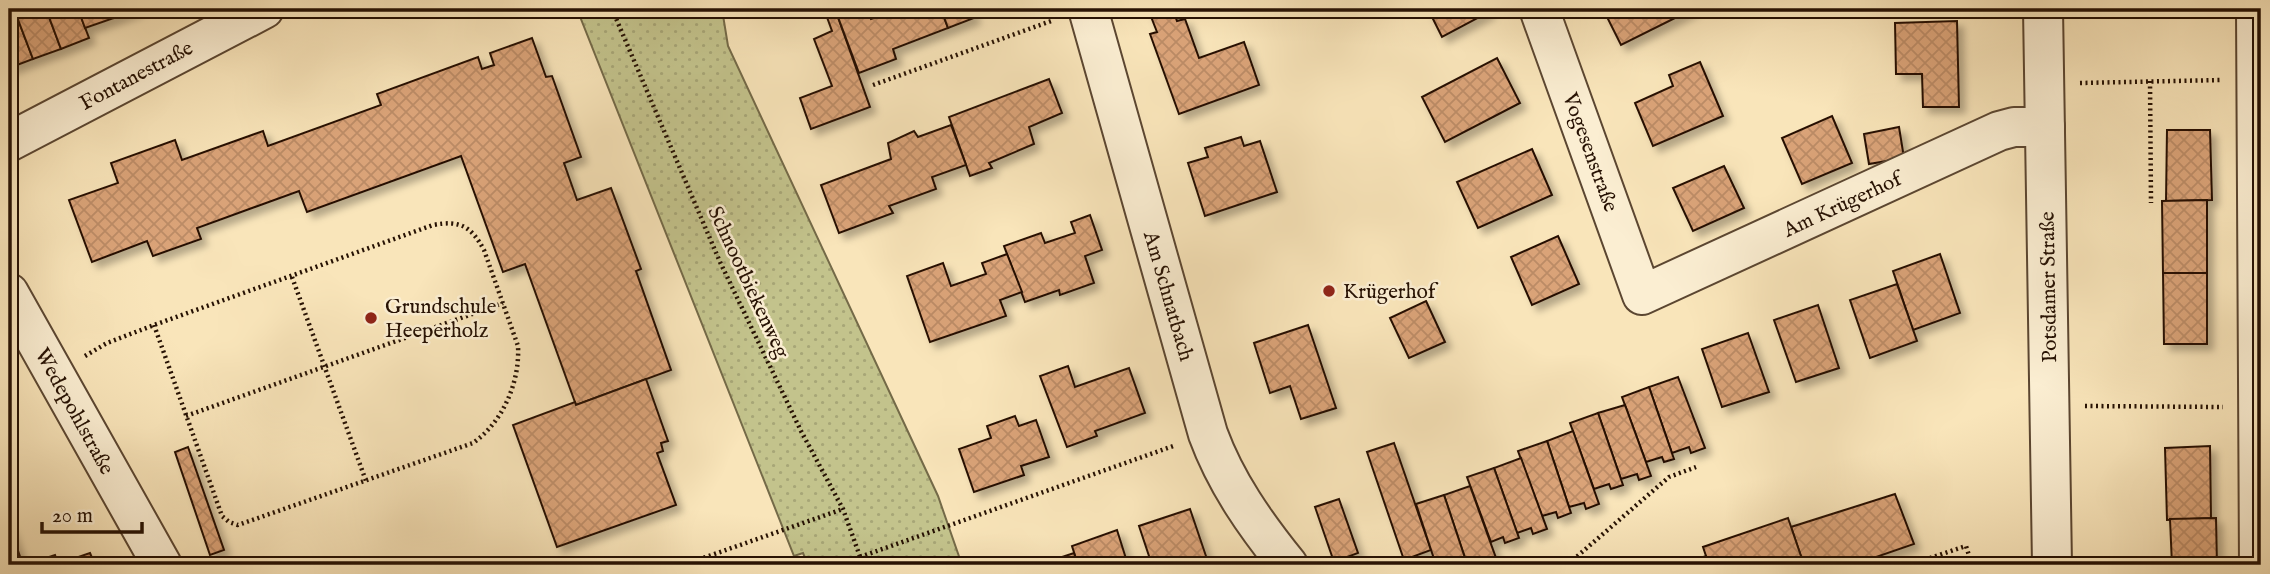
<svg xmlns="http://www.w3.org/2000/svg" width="2270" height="574" font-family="'IM FELL English',serif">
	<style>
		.grass { fill: url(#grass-dots); stroke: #746a48; stroke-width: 2 }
		.building { fill: url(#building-cross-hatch); stroke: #261103; stroke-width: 2; filter: url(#shadow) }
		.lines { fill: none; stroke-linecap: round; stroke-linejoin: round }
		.minor-casing { stroke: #5b4631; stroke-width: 42 }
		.path { stroke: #261103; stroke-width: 4.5; stroke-dasharray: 2 3.5; stroke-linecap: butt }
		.minor { stroke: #fbeed2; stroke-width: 38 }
		.poi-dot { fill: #8f2418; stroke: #fbeed2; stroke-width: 2.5 }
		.labels { text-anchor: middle; stroke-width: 5; stroke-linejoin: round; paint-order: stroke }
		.street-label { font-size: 21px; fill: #261103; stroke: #fbeed2 }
		.poi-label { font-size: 21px; fill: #261103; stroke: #fbeed2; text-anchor: start }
	</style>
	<defs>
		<pattern id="grass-dots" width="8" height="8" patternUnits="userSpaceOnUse" patternTransform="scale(1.75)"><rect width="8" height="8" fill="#c3c38c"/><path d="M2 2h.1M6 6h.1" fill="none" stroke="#a7a677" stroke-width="1.8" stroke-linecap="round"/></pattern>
		<pattern id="building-cross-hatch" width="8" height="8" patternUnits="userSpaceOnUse" patternTransform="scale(1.75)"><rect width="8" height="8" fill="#daa378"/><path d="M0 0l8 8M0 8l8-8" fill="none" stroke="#bb8b66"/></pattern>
		<filter id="shadow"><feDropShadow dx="6" dy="6" stdDeviation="3.5" flood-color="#0004"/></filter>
	</defs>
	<rect width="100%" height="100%" fill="#f9e5ba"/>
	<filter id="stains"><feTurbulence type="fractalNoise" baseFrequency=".00286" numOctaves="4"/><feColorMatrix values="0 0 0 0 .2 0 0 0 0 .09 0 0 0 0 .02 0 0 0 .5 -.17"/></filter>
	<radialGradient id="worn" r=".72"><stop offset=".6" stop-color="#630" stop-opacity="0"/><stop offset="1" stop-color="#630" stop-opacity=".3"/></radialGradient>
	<!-- grass -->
	<path class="grass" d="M577 9H722L728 46 938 496 962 565H808L803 553 794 556Z"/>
	<!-- building -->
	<g class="building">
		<path d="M9 9H14L33 59 9 68Z"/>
		<path d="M14 9H46L61 49 33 59Z"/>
		<path d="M46 9H78L89 38 61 49Z"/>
		<path d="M78 9H110L114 18 85 28Z"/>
		<path d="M110 9H139L114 18Z"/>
		<path d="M824 9H835L870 107 811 129 800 98 832 86 814 39 832 31Z"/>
		<path d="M835 9H867L871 19 897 9H941L948 28 893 49 896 59 859 73Z"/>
		<path d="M941 9H971L974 18 948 28Z"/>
		<path d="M1148 9H1176L1173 10 1177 21 1185 19 1199 58 1244 42 1259 85 1179 114 1150 34 1157 32Z"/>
		<path d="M1428 9H1487L1489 12 1442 37Z"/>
		<path d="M1603 9H1693L1621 45Z"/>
		<path d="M1957 21 1959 107H1923L1922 74H1896L1895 23Z"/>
		<path d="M532 38 546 77 552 76 581 157 564 163 577 200 611 188 641 269 636 271 671 370 576 405 525 264 503 272 461 156 307 212 299 191 197 228 201 239 153 256 147 241 92 262 69 200 118 183 111 163 175 140 182 160 263 131 268 146 381 105 377 94 478 57 482 69 494 65 490 53Z"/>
		<path d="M1497 58 1520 103 1445 142 1422 97Z"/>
		<path d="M1700 62 1723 116 1653 146 1635 103 1673 86 1669 75Z"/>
		<path d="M1049 79 1062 113 1029 127 1034 144 989 163 992 168 970 176 949 117Z"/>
		<path d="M1832 116 1852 163 1802 184 1782 138Z"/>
		<path d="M951 125 966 165 932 177 936 189 889 206 893 213 839 233 821 185 891 159 888 143 914 131 918 137Z"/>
		<path d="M1899 127 1904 158 1869 164 1864 134Z"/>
		<path d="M2167 130H2210L2212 200 2166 201Z"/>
		<path d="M1241 137 1244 146 1260 141 1277 192 1205 216 1188 163 1208 157 1205 148Z"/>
		<path d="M1532 149 1552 195 1478 228 1457 182Z"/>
		<path d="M1724 166 1744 208 1693 231 1673 188Z"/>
		<path d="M2207 200V273H2163L2162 201Z"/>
		<path d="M1090 215 1102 250 1085 256 1094 283 1060 295 1059 290 1025 302 1004 246 1041 233 1045 243 1075 233 1071 222Z"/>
		<path d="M1558 236 1579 284 1532 305 1511 257Z"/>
		<path d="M1007 254 1022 292 1000 300 1006 316 930 342 907 276 943 263 951 286 986 274 982 263Z"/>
		<path d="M1940 254 1960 313 1913 330 1893 271Z"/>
		<path d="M2163 273H2207V344H2164Z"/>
		<path d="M1897 284 1917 341 1870 358 1850 300Z"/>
		<path d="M1426 301 1445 342 1409 358 1390 318Z"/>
		<path d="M1818 305 1839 368 1796 382 1774 320Z"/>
		<path d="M1308 325 1336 408 1301 419 1290 386 1270 393 1254 343Z"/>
		<path d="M1748 333 1769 392 1722 407 1702 349Z"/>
		<path d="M1068 366 1075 387 1129 368 1145 413 1095 431 1097 436 1067 447 1040 376Z"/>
		<path d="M1678 377 1705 448 1691 453 1689 447 1672 453 1649 387Z"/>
		<path d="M646 379 668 441 661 443 663 451 657 453 676 505 557 547 513 425 575 402 576 405Z"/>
		<path d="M1649 387 1674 459 1664 462 1662 457 1646 462 1622 397Z"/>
		<path d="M1625 405 1651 476 1639 480 1637 474 1621 479 1598 413Z"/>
		<path d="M1598 413 1623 485 1611 489 1609 484 1594 489 1570 423Z"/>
		<path d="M1015 416 1019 426 1036 420 1049 457 1021 466 1024 475 974 492 959 449 991 438 987 426Z"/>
		<path d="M1573 431 1599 504 1586 509 1584 503 1569 507 1547 441Z"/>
		<path d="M1547 441 1571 513 1558 518 1556 512 1542 516 1518 451Z"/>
		<path d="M1394 443 1431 550 1404 560 1367 452Z"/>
		<path d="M2210 446 2211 518 2167 520 2165 448Z"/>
		<path d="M188 447 224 550 210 555 175 452Z"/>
		<path d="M1521 458 1547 529 1533 534 1531 528 1517 533 1494 468Z"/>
		<path d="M1494 468 1519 538 1505 543 1503 537 1491 542 1467 477Z"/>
		<path d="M1470 486 1496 558 1481 563 1479 557 1466 561 1444 495Z"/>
		<path d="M1895 494 1914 544 1853 565H1804L1791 527Z"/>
		<path d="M1444 495 1466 561 1467 565H1436L1416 504Z"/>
		<path d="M1339 499 1358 553 1334 562 1315 507Z"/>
		<path d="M1190 509 1209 565H1152L1139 526Z"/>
		<path d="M1788 518 1804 565H1709L1703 547Z"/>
		<path d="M2216 518 2217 565H2172L2170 519Z"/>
		<path d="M9 525 23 565H9Z"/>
		<path d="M1117 530 1128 565H1078L1072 546Z"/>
		<path d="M90 553 95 565H25L55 555 58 564Z"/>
		<path d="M1074 553 1078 565H1038Z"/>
		<path d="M1706 556 1709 565H1681Z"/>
	</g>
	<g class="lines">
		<defs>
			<g id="minor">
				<path d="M1088 9 1208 434C1226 483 1255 524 1288 565"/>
				<path d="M1539 9 1642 295 1999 131 2014 127H2045"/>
				<path d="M2043 9 2052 565"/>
				<path d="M2256 9 2259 565"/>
				<path d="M9 142 264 9"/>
				<path d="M9 293 162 565"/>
			</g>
		</defs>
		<!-- minor casing -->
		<use href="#minor" class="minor-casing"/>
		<!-- path -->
		<g class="path">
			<path d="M612 9 720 262 801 431 843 509 863 565"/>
			<path d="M2150 81 2151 203"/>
			<path d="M2080 83 2221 80"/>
			<path d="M873 85 1054 20"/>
			<path d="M292 277 366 481"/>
			<path d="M85 356 107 343 154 325 433 225C460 220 471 226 484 250L518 346C520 382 503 422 473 443L238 525 229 522 222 516 154 325"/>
			<path d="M2085 406 2223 407"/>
			<path d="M186 416 503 303"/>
			<path d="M860 557 1176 445"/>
			<path d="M683 565 843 509"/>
			<path d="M1557 565 1574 559 1669 477 1696 467"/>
			<path d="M1909 565 1966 546 1972 565"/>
		</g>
		<!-- minor -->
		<use href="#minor" class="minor"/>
	</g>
	<!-- markers -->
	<g class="poi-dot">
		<circle cx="1329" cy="291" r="7"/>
		<circle cx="371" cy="318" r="7"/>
	</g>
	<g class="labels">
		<!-- street labels -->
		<g class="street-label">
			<text transform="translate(136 75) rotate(-28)" y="7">Fontanestraße</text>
			<text transform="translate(1591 152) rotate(70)" y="7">Vogesenstraße</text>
			<text transform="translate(1842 204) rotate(-25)" y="7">Am Krügerhof</text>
			<text transform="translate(749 282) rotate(65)" y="7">Schnootbiekenweg</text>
			<text transform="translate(2048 287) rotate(-91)" y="7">Potsdamer Straße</text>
			<text transform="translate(1169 296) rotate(74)" y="7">Am Schnatbach</text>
			<text transform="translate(75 411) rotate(61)" y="7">Wedepohlstraße</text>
		</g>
		<!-- poi labels -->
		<g class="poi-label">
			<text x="1343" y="298">Krügerhof</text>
			<text x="385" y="313">Grundschule<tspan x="385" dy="24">Heeperholz</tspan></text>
		</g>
	</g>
	<!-- margin -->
	<rect width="2270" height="574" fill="none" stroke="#f9e5ba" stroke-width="35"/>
	<rect x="10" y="10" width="2249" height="553" fill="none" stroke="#261103" stroke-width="3.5"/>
	<rect x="18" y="18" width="2235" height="539" fill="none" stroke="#261103" stroke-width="2"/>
	<!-- scale -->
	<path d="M42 522v10h100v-10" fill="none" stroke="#261103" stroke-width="3.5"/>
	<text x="52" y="522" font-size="21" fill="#261103" stroke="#fbeed2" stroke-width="5" paint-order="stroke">20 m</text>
	<rect width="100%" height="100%" filter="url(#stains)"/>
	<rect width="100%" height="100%" fill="url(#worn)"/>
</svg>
